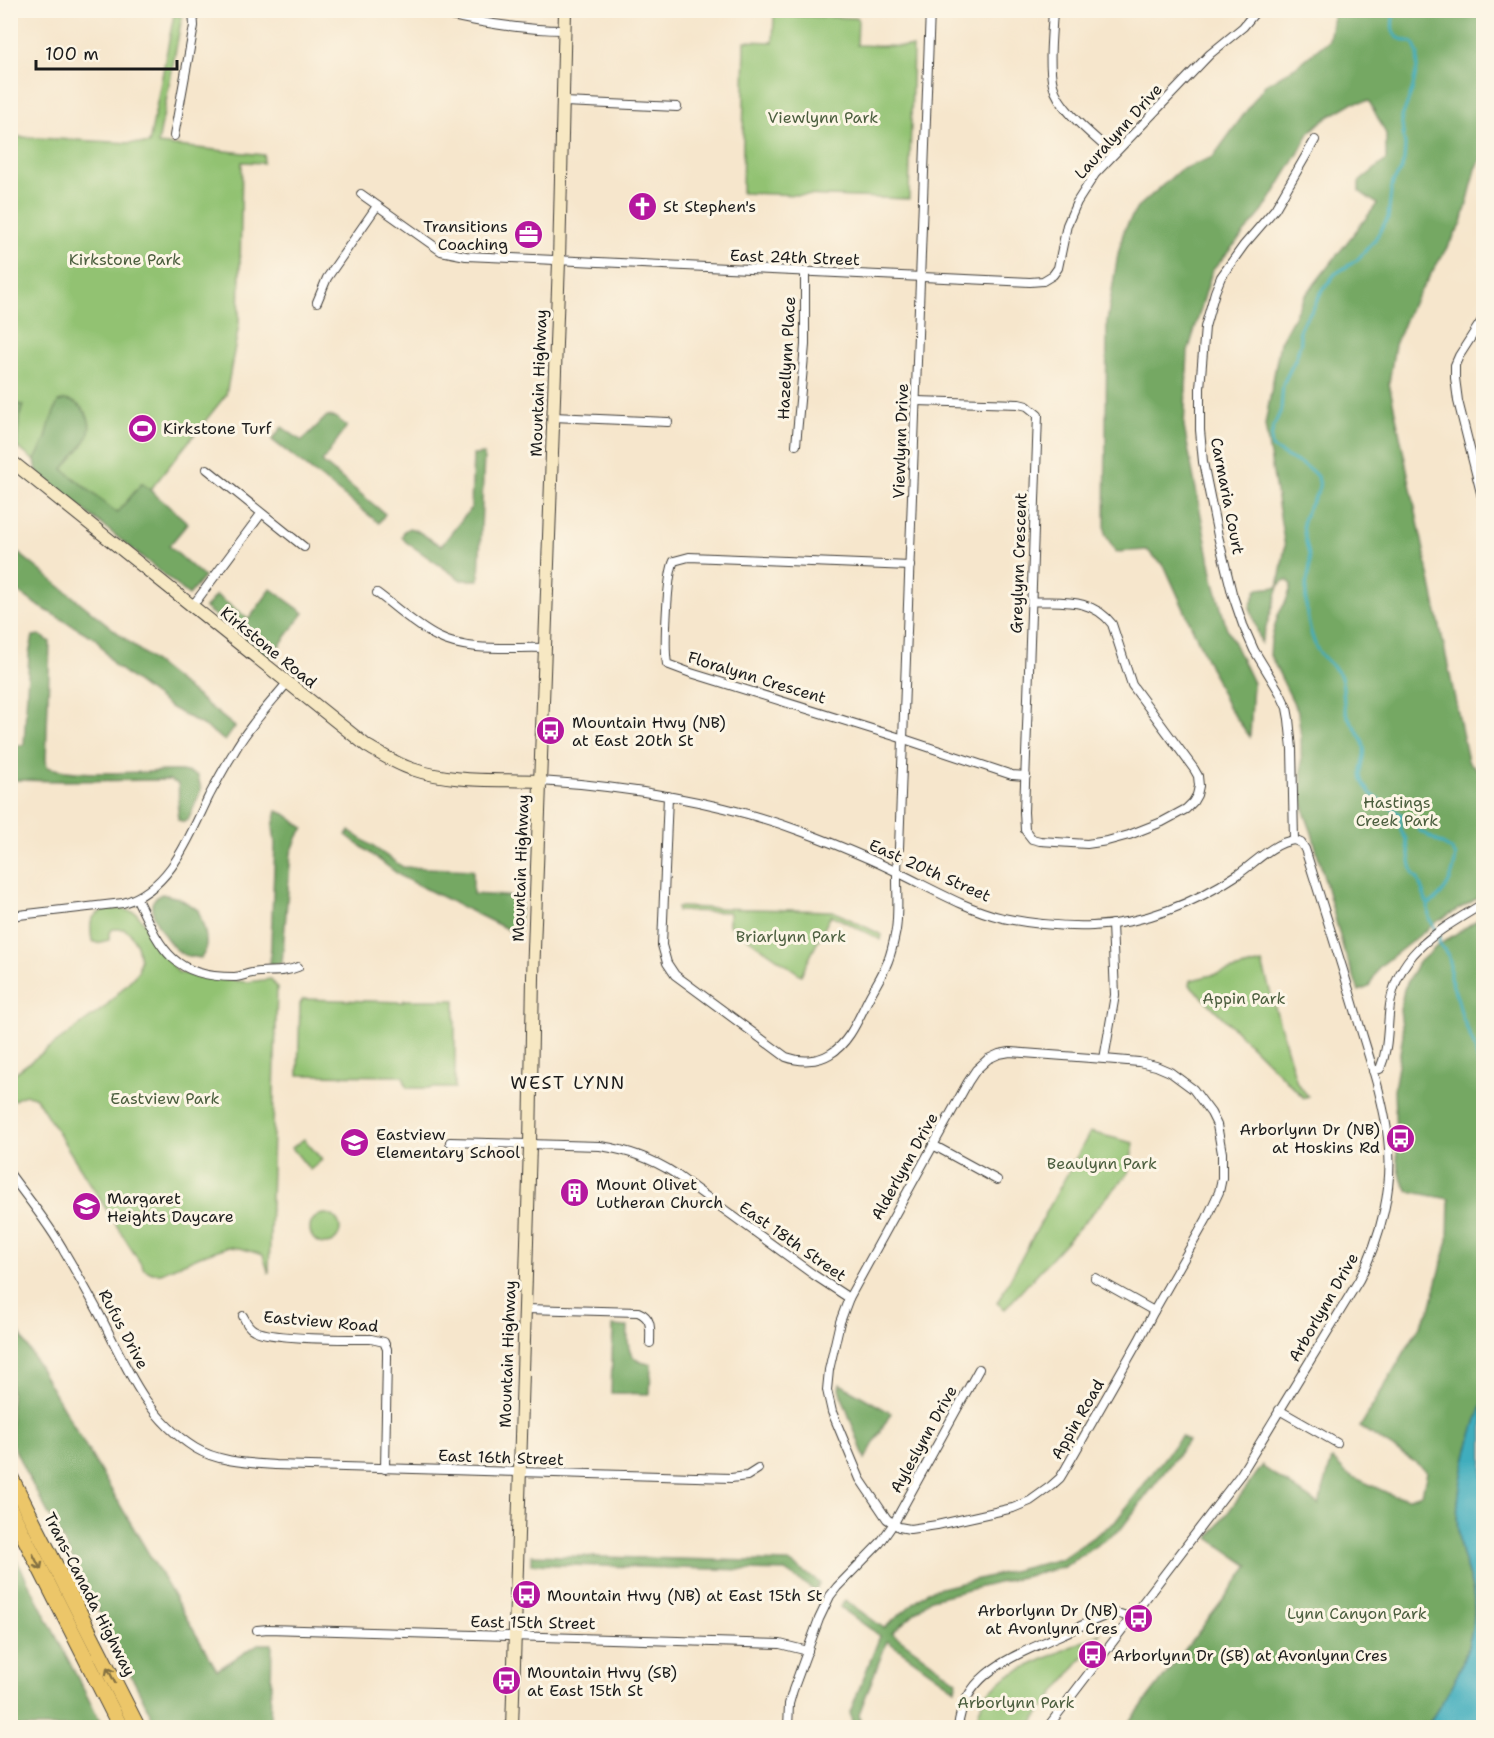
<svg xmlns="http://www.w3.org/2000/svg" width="1494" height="1738" font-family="'Shantell Sans',sans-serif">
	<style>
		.green { fill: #92c272; stroke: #576f47; stroke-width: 1.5 }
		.forest { fill: #75a864; stroke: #486240; stroke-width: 1.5 }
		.water { fill: #3fadbd; stroke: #2e646c; stroke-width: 1.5 }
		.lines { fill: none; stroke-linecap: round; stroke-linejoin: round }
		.stream { stroke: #3fadbd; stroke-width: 3 }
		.street-casing { stroke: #3d3a36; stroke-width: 10 }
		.secondary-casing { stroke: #3d3a36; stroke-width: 14 }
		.highway-casing { stroke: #3d3a36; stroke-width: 17 }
		.street { stroke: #fff; stroke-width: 8 }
		.secondary { stroke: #f7e8c3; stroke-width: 12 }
		.highway { stroke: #ecc669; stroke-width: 15 }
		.oneway { stroke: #847142 }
		.labels { text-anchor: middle; stroke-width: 6; stroke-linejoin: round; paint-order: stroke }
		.park-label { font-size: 16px; fill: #4b5e3e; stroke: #fcf5e5 }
		.street-label { font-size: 16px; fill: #1c1c1c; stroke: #fcf5e5 }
		.poi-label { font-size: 16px; fill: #1c1c1c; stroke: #fcf5e5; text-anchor: start }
		.neighbourhood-label { font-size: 18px; letter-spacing: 1.5px; fill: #1c1c1c; stroke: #fcf5e5 }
	</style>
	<rect width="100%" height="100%" fill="#fcf5e5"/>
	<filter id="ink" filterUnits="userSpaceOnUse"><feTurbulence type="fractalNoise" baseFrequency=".0167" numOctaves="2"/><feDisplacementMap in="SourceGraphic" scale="12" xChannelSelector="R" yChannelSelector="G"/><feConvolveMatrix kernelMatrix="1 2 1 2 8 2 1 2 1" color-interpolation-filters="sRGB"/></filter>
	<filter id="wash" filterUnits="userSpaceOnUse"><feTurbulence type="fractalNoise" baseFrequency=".008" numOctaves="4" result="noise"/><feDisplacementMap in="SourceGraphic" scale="24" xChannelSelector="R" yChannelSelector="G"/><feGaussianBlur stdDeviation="1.35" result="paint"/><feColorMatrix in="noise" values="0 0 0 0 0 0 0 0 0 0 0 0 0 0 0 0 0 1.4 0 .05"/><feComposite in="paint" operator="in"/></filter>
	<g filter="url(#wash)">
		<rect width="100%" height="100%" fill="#f6e6cc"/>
		<!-- green -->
		<g class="green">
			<path d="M174 14 182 17 158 144 264 155 263 163 242 162 239 325 226 395 119 529 11 442 10 128 19 137 149 144Z"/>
			<path d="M774 15 858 18 857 45 913 47 909 199 742 193 745 41 773 42Z"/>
			<path d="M677 907 833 911 882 935 881 940 831 915 801 975 729 925V912L677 911Z"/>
			<path d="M107 909H122L136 913 150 930 161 950 178 972 194 976 238 981 247 982 271 979 277 987 269 1274 263 1255 240 1248 227 1247 200 1256 161 1273H152L144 1269 36 1098C26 1092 19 1097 11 1102V1076L105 1007 138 972 140 959 137 945 130 933 124 929H113L109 933V940L97 943 92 941C89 922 89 916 107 909Z"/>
			<path d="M1262 963 1297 1083 1308 1096 1304 1098 1190 985 1191 980Z"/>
			<path d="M303 999 404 1002V1000H455V1088H407L403 1076 298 1075 300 1004Z"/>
			<path d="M1090 1132 1134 1143 1128 1174 1005 1309 997 1303Z"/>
			<path d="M304 1139 322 1160 310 1170 292 1148Z"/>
			<circle cx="325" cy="1229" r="15"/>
			<path d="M1101 1633 1029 1727H974L984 1696 1007 1676Z"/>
		</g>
		<!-- forest -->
		<g class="forest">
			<path d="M1334 11H1484L1483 156 1476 169 1462 223 1409 310 1395 345 1389 383 1468 761 1483 774V895L1438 921 1379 967 1369 987 1359 991 1344 951 1312 833 1305 814 1302 794 1301 738 1298 712 1270 655 1271 640 1278 615 1286 601 1290 590 1291 585 1289 581 1285 580 1280 584 1261 643 1250 607 1257 589 1278 587 1285 547 1265 425 1280 342 1305 296 1377 204 1359 191V182L1386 160V134L1369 101 1352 103 1323 120 1309 133 1298 154 1263 211 1212 271 1188 352 1184 427 1214 583 1226 626 1253 683 1250 737 1227 705 1165 567 1147 550 1116 552 1105 534 1107 321 1118 254 1124 230 1137 208 1180 170 1213 157 1265 85 1297 66 1329 40Z"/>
			<path d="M65 400C74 401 79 404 85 412 100 435 76 451 63 469L117 513 142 483 188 523 169 546 204 577 189 595 37 472 35 460 46 438 50 422 58 402Z"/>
			<path d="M18 404 23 405 19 419 17 451 11 447 10 414 15 411Z"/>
			<path d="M327 416 335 417 347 426 322 462 385 514 379 523 272 440 282 427 302 441Z"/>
			<path d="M484 454 479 580H461L406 542 402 537 404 531 409 528 416 530 441 546 471 508 473 455Z"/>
			<path d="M11 547 235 727 225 741 204 726 170 707 114 665 96 639 37 605 11 586Z"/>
			<path d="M271 589 304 613 270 658 205 608 216 595 249 619Z"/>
			<path d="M40 635 50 642 46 760 47 767C77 776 116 772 147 772 165 771 182 768 198 776L201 790 190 816 185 822 178 820C177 807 180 796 178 784L170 780 62 781 11 780V746L24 745 29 654 33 636Z"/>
			<path d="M277 811 285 814 304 828 298 836 291 853 282 963 270 965 275 844 273 826Z"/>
			<path d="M350 831 403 867 473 870V894L522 897 519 935 402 877 346 835Z"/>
			<path d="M162 894 179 898 198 910C203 924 212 946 201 958 193 957 186 957 179 952 169 944 153 921 152 908 151 901 156 896 162 894Z"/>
			<path d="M1483 916 1484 1402C1468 1443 1452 1497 1459 1541 1464 1570 1477 1587 1474 1618 1471 1640 1463 1664 1453 1684 1445 1699 1435 1712 1427 1727L1125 1728 1249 1566 1209 1538 1263 1465V1467L1319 1505 1332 1459 1347 1474 1394 1496 1408 1498 1422 1494 1427 1472 1415 1462 1360 1427 1430 1309 1448 1240 1449 1199 1408 1191 1402 1181 1397 1160 1394 1090 1403 1034 1400 1010 1404 989 1417 964 1437 946Z"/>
			<path d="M11 1319 217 1670 258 1644H272L270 1727H157L64 1542 26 1473 11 1441Z"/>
			<path d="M613 1326 628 1327C627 1346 627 1362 651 1364L650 1394 611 1393Z"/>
			<path d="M840 1384 891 1413 865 1459 839 1389Z"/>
			<path d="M1181 1436 1188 1441 1121 1529 1064 1567 931 1599 892 1633 957 1681 955 1689 887 1641 859 1714 862 1727H853L850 1712 880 1636 840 1607 845 1600 884 1628 928 1591 1061 1559 1115 1522Z"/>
			<path d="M11 1549 103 1727H11Z"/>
			<path d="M531 1555 789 1562 820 1583 815 1591 785 1571 531 1564Z"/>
		</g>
		<!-- water -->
		<path class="water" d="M1483 1402V1711L1475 1727H1457L1458 1723 1456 1721 1451 1727H1427C1435 1712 1445 1699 1453 1684 1463 1664 1471 1640 1474 1618 1477 1587 1464 1570 1459 1541 1452 1497 1468 1443 1483 1402Z"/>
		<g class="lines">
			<!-- stream -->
			<g class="stream">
				<path d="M1394 10C1393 19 1389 34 1399 38 1404 41 1408 40 1413 43L1418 54 1417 68 1412 91 1402 117V125L1405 146 1404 160 1401 171 1393 182 1391 192 1388 218 1374 241 1357 260 1335 274 1320 294 1313 309 1303 322 1299 331 1301 341 1296 358 1283 384 1281 410 1273 428 1271 439 1272 447C1283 458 1314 465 1319 481 1322 494 1304 508 1303 522 1303 536 1309 549 1310 563 1310 572 1306 581 1306 590 1305 609 1309 630 1316 647 1321 658 1334 665 1340 675 1346 688 1341 703 1347 715 1353 726 1362 734 1364 747 1367 761 1355 771 1365 786 1373 799 1389 805 1400 814L1401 831 1406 839 1411 866 1414 875 1418 879 1428 906 1429 918 1439 937V943L1448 955 1450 962V978L1458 1000 1462 1016 1475 1048 1479 1065 1484 1073"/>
				<path d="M1402 815 1415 823 1420 831 1425 834 1451 849 1456 856C1453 878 1447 893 1428 905"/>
			</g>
		</g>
	</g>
	<g filter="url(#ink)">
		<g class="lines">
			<defs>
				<g id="street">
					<path d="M421 10C470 20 515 30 565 30"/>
					<path d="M1053 10C1052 32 1048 65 1053 85 1059 110 1094 136 1113 154"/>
					<path d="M564 102 677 107"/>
					<path d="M174 136 194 26 193 10"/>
					<path d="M361 194 441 251 466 256 1030 282 1043 281 1053 275 1058 268 1067 225 1077 202 1095 174 1210 54 1243 27 1257 10"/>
					<path d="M317 302 327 278 377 206"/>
					<path d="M1484 317 1459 356 1455 365V378L1458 401 1484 505"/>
					<path d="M916 401 1019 404 1027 406 1038 415 1024 812 1025 830 1032 839 1040 841 1087 844 1107 841 1129 835 1162 822 1186 809 1193 802 1197 795 1199 786 1198 776 1194 769 1132 685 1112 624C1091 597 1062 603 1032 601"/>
					<path d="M553 417 668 422"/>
					<path d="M796 445 805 345V272"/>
					<path d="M207 469 304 547"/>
					<path d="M910 566 689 557 674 561C667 575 664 647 667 664L691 673 904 739 1012 775 1026 776"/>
					<path d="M377 593C396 607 416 626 438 637 467 652 511 647 544 648"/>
					<path d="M191 605 197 600 261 514"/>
					<path d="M540 781C624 786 724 802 803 832 835 844 867 857 899 873 932 889 966 909 1003 918 1032 924 1062 927 1093 926 1143 924 1195 903 1237 875 1255 863 1272 843 1294 840"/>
					<path d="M668 796 662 945 667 963 675 975 786 1057C800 1062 817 1062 830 1054 851 1042 860 1014 871 994 877 983 884 972 888 961 892 951 894 940 896 930 900 902 894 874 899 848L930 10"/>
					<path d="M1294 840 1292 749 1289 719 1287 708 1280 693 1254 650 1243 625 1232 593 1218 536 1203 462 1200 430V388L1205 327 1215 292 1221 277 1244 245 1275 209 1315 140"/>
					<path d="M137 899C161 949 172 977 234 977 240 977 246 974 252 973 269 970 281 974 298 967"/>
					<path d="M10 916 123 903C171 889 189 837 209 796 217 781 225 766 234 752 248 727 269 705 287 683"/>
					<path d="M1104 1059 1139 1062 1156 1066 1170 1072 1193 1089 1211 1113 1217 1125 1222 1153V1178L1219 1192 1206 1220 1154 1311 1139 1340 1066 1468 1060 1478 1051 1486 1030 1501 1013 1508 937 1525 910 1529 899 1527 887 1519 860 1479 832 1412 827 1390 829 1370 840 1322 849 1298 968 1082 976 1070 988 1059 999 1054 1010 1052 1104 1059 1115 995 1112 924"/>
					<path d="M1373 1071 1380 1069C1389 1048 1387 1027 1390 1005 1398 950 1441 930 1484 903"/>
					<path d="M450 1142 600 1146C627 1150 651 1158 674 1173L814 1275 849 1298"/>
					<path d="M933 1145 997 1180"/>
					<path d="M10 1174C29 1200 50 1225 65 1253 78 1275 91 1298 103 1321 127 1369 147 1418 195 1448 218 1462 249 1463 275 1465L731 1478 747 1476 758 1469"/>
					<path d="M1095 1278 1154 1311"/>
					<path d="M525 1309 638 1312C653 1318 650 1330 650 1343"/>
					<path d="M243 1316C246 1322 248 1327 254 1330 271 1340 348 1339 371 1339L384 1342 387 1349V1357L385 1469"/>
					<path d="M1279 1410 1337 1443"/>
					<path d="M257 1630 268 1629 780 1644 808 1651"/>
					<path d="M788 1728 789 1704 793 1690 819 1619 830 1596 837 1587 880 1543 894 1523 979 1369"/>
					<path d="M958 1728C963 1677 1005 1660 1045 1642 1065 1633 1084 1624 1105 1616 1115 1613 1121 1612 1130 1619"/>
					<path d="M1047 1728 1241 1474 1359 1280C1381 1237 1394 1187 1388 1138 1383 1095 1367 1052 1355 1010 1339 956 1322 903 1305 849L1301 843 1294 840"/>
				</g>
				<g id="secondary">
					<path d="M10 460 367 746C381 754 396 764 412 769 452 783 498 779 540 781"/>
					<path d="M512 1728 530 1145 533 977 559 261 565 10"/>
				</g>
				<g id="highway">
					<path d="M10 1476 138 1728"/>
					<path d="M10 1509 121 1728"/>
				</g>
			</defs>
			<!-- street casing -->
			<use href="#street" class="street-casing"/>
			<!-- secondary casing -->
			<use href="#secondary" class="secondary-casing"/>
			<!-- highway casing -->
			<use href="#highway" class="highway-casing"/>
			<!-- street -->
			<use href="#street" class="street"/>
			<!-- secondary -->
			<use href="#secondary" class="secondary"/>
			<!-- highway -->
			<use href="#highway" class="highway"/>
		</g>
		<!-- one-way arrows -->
		<defs><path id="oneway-shaft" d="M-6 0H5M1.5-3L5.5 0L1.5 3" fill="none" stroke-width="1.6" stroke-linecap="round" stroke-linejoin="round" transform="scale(1.5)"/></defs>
		<g class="oneway">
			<use href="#oneway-shaft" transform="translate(37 1562) rotate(63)"/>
			<use href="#oneway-shaft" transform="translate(111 1675) rotate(-117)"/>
		</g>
	</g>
	<!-- icons -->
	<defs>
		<symbol id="church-disc" viewBox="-11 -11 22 22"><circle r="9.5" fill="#b5179e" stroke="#fcf5e5"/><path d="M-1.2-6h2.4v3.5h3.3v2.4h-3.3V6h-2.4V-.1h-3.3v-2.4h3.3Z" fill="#fff"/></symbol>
		<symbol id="office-disc" viewBox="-11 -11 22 22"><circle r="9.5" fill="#b5179e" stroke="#fcf5e5"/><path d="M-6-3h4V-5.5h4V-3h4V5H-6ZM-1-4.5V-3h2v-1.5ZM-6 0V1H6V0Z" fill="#fff"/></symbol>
		<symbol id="stadium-disc" viewBox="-11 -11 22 22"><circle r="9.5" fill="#b5179e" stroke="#fcf5e5"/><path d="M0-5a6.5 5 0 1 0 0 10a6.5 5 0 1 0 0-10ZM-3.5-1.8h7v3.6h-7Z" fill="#fff"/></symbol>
		<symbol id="bus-disc" viewBox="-11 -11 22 22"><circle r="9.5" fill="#b5179e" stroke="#fcf5e5"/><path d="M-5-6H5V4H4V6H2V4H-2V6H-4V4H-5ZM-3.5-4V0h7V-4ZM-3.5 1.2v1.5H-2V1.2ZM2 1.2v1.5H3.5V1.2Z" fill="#fff"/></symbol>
		<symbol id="school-disc" viewBox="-11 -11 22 22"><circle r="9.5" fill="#b5179e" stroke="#fcf5e5"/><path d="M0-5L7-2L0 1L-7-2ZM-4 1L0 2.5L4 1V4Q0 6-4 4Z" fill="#fff"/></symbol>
		<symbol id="building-disc" viewBox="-11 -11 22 22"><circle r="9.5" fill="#b5179e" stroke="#fcf5e5"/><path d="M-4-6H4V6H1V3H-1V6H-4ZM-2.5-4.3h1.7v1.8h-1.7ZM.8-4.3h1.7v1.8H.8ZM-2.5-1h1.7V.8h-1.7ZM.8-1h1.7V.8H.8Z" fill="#fff"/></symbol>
	</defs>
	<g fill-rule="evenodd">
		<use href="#church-disc" x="626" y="190" width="33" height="33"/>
		<use href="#office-disc" x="512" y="218" width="33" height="33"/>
		<use href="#stadium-disc" x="126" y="412" width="33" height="33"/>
		<use href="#bus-disc" x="534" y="714" width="33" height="33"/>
		<use href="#bus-disc" x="1384" y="1122" width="33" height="33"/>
		<use href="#school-disc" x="338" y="1126" width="33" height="33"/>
		<use href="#building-disc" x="558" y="1176" width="33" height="33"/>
		<use href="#school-disc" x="70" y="1190" width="33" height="33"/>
		<use href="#bus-disc" x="510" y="1578" width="33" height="33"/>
		<use href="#bus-disc" x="1122" y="1602" width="33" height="33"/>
		<use href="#bus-disc" x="1076" y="1638" width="33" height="33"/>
		<use href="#bus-disc" x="490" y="1664" width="33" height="33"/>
	</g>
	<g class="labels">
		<!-- park labels -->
		<g class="park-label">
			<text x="823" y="123">Viewlynn Park</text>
			<text x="125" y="265">Kirkstone Park</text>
			<text x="1397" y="808">Hastings<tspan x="1397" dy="18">Creek Park</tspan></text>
			<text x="791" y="942">Briarlynn Park</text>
			<text x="1244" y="1004">Appin Park</text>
			<text x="165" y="1104">Eastview Park</text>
			<text x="1102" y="1169">Beaulynn Park</text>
			<text x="1357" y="1619">Lynn Canyon Park</text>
			<text x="1016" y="1708">Arborlynn Park</text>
		</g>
		<!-- street labels -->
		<g class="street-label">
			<text transform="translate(1118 131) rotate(-48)" y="6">Lauralynn Drive</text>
			<text transform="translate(795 257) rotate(2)" y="6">East 24th Street</text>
			<text transform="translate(786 358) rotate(-87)" y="6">Hazellynn Place</text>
			<text transform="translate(538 383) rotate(-88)" y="6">Mountain Highway</text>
			<text transform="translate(900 441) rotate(-88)" y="6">Viewlynn Drive</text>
			<text transform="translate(1228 496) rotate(79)" y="6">Carmaria Court</text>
			<text transform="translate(1018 563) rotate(-88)" y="6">Greylynn Crescent</text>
			<text transform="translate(269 647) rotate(39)" y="6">Kirkstone Road</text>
			<text transform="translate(757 677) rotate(17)" y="6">Floralynn Crescent</text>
			<text transform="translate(520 868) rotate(-88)" y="6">Mountain Highway</text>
			<text transform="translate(930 870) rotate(24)" y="6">East 20th Street</text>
			<text transform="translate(904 1166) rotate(-61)" y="6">Alderlynn Drive</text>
			<text transform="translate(793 1241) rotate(35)" y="6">East 18th Street</text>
			<text transform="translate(1323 1307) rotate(-60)" y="6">Arborlynn Drive</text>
			<text transform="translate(321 1321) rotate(5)" y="6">Eastview Road</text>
			<text transform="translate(124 1329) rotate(62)" y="6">Rufus Drive</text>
			<text transform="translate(507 1354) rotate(-88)" y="6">Mountain Highway</text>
			<text transform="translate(1077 1419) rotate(-60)" y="6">Appin Road</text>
			<text transform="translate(923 1439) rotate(-61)" y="6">Ayleslynn Drive</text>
			<text transform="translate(501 1457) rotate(2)" y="6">East 16th Street</text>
			<text transform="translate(90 1594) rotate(63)" y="6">Trans-Canada Highway</text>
			<text transform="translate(533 1622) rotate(1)" y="6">East 15th Street</text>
		</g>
		<!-- poi labels -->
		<g class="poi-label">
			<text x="663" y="212">St Stephen's</text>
			<text x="508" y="232" text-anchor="end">Transitions<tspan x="508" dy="18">Coaching</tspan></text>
			<text x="163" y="434">Kirkstone Turf</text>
			<text x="572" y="728">Mountain Hwy (NB)<tspan x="572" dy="18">at East 20th St</tspan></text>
			<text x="1380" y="1135" text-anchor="end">Arborlynn Dr (NB)<tspan x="1380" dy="18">at Hoskins Rd</tspan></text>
			<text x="376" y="1140">Eastview<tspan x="376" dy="18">Elementary School</tspan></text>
			<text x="596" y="1190">Mount Olivet<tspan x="596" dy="18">Lutheran Church</tspan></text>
			<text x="107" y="1204">Margaret<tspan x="107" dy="18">Heights Daycare</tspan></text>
			<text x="547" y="1601">Mountain Hwy (NB) at East 15th St</text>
			<text x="1118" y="1616" text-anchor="end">Arborlynn Dr (NB)<tspan x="1118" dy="18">at Avonlynn Cres</tspan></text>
			<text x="1113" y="1661">Arborlynn Dr (SB) at Avonlynn Cres</text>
			<text x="527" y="1678">Mountain Hwy (SB)<tspan x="527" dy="18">at East 15th St</tspan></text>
		</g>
		<!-- neighbourhood labels -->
		<g class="neighbourhood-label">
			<text x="568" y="1089">WEST LYNN</text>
		</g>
	</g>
	<!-- margin -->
	<rect width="1494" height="1738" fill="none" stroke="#fcf5e5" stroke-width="36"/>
	<!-- scale -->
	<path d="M36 60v9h141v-9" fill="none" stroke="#1c1c1c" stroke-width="3"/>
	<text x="45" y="60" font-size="18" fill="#1c1c1c" stroke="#fcf5e5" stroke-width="4.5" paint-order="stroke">100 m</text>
</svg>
